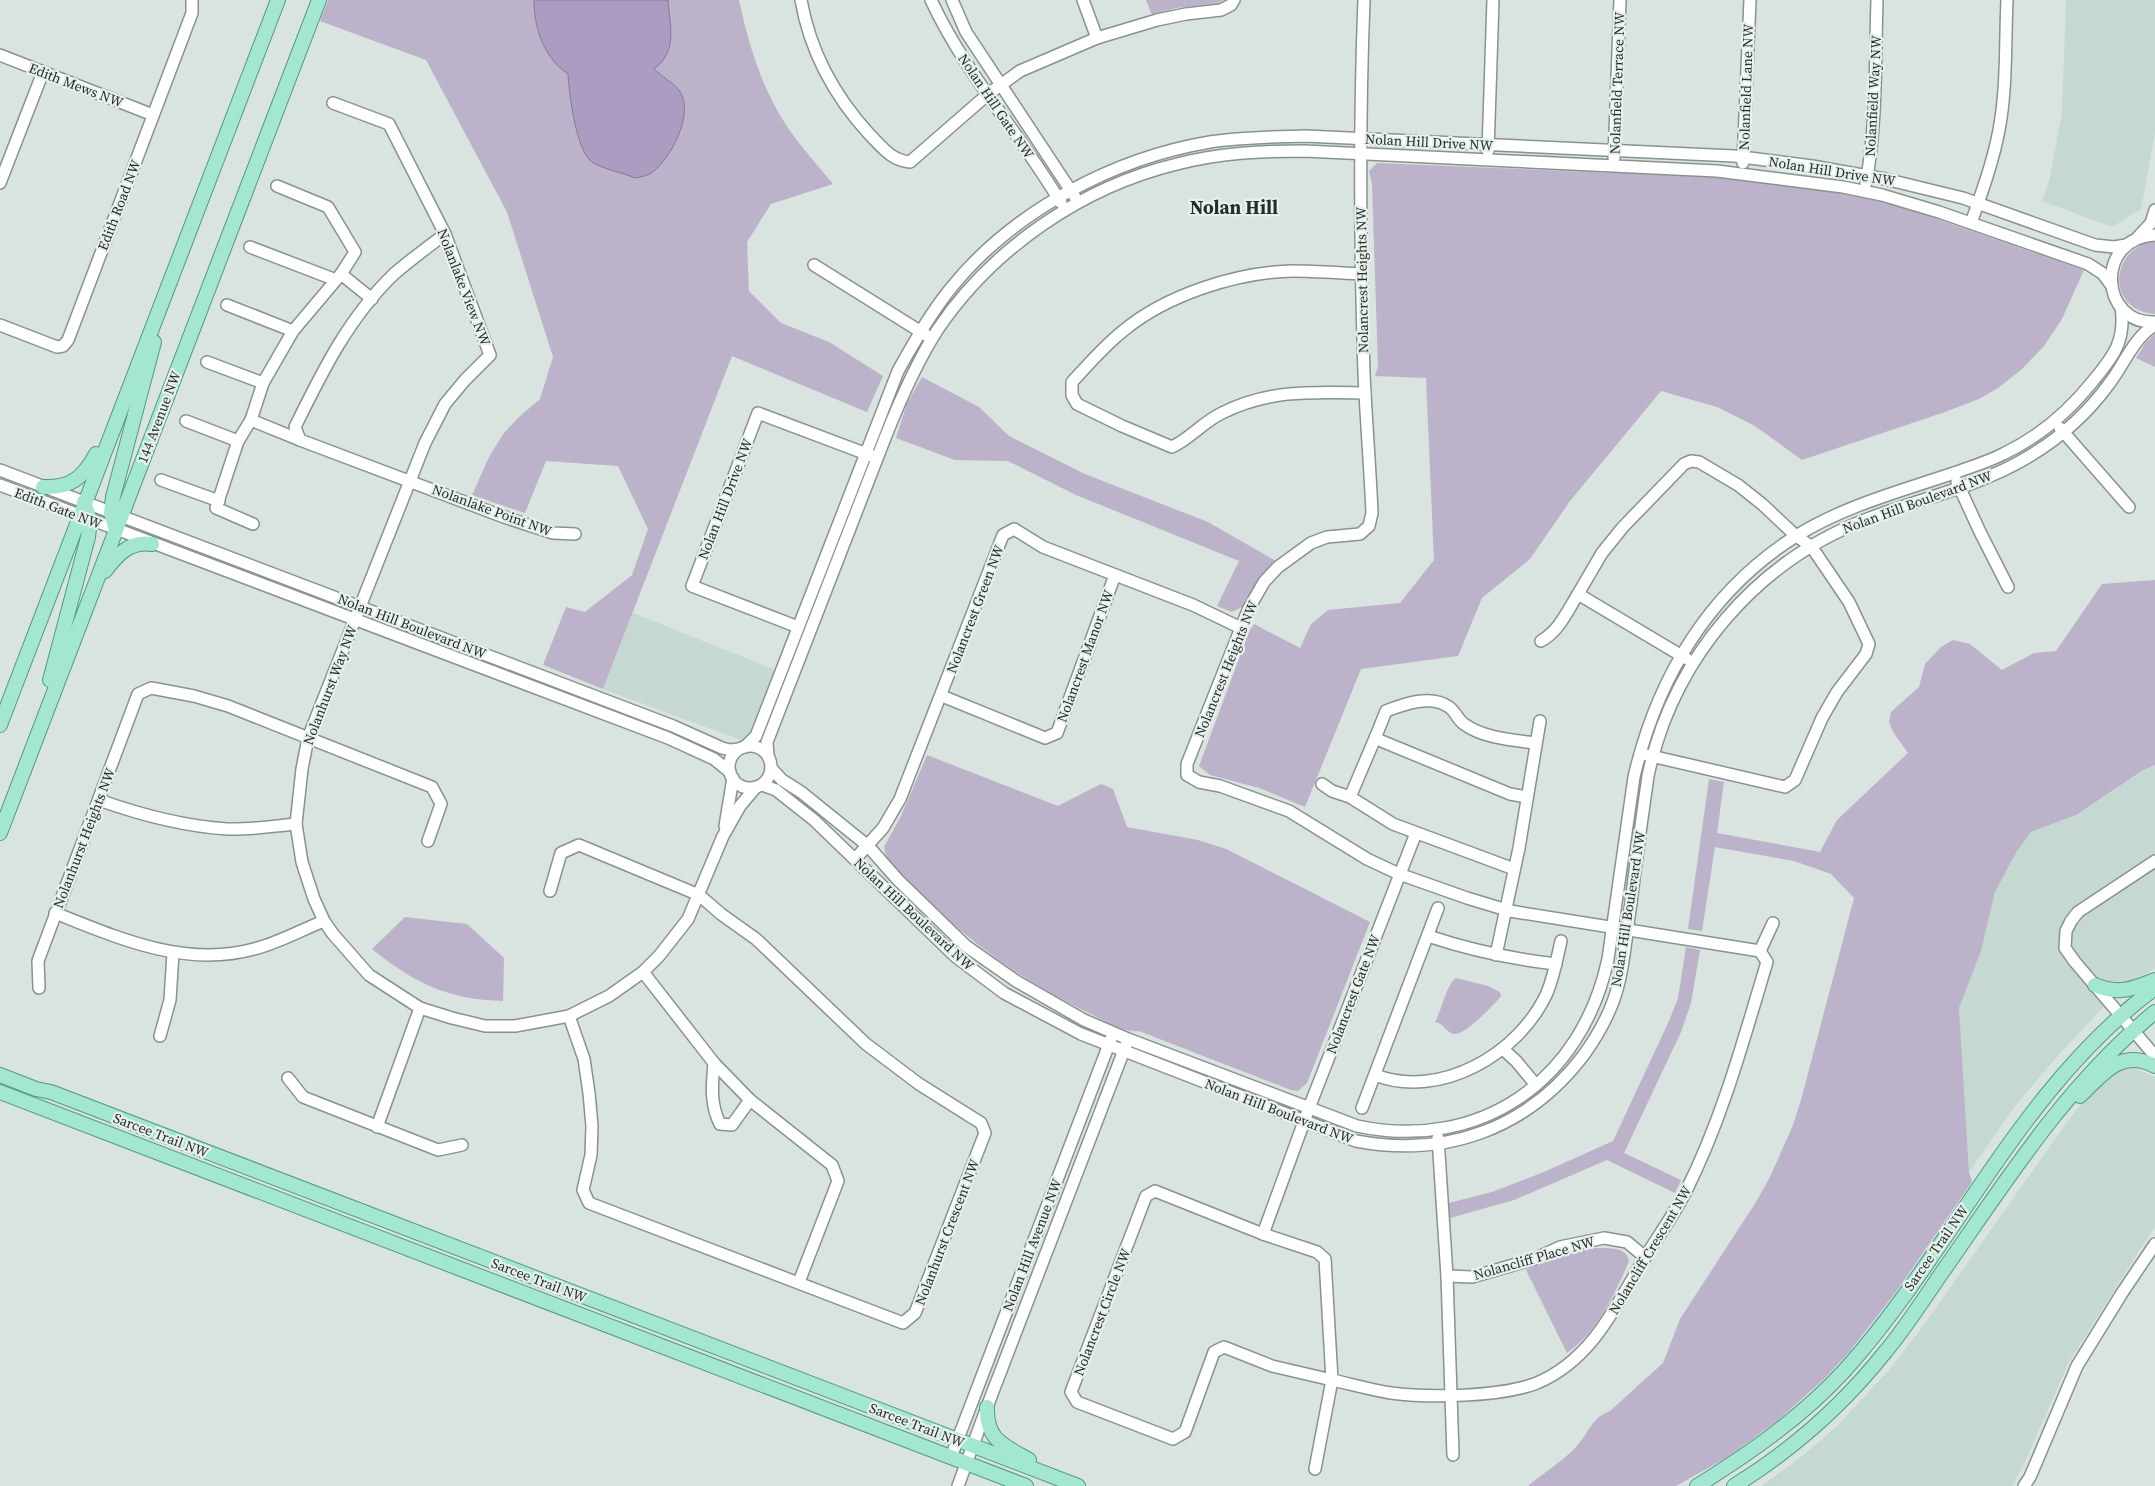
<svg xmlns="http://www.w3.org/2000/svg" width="2155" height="1486" font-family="'Source Serif 4',serif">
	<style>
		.built { fill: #c6d8d2 }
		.green { fill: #bcb2c9 }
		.water { fill: #ac9cc1; stroke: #847a93 }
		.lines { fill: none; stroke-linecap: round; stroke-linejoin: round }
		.minor-casing { stroke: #88928e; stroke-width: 14 }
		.major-casing { stroke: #509a82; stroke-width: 16 }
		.minor { stroke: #fff; stroke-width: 11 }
		.major { stroke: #a3e6d1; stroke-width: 14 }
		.labels { text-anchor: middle; stroke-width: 4.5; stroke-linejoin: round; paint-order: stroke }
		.street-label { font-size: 14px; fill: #272b29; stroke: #e6f1ec }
		.district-label { font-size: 19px; font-weight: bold; fill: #272b29; stroke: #e6f1ec }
	</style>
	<rect width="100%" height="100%" fill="#d9e3df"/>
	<!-- built -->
	<g class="built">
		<path d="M2066 0H2155V133L2141 209 2112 227 2042 201 2050 178 2062 112Z"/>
		<path d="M633 613 775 670 746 742 603 689Z"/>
		<path d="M2155 765V968L2146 974 2127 982 2062 1051 2015 1106 1969 1172 1959 1008 1981 951 1995 892 2017 851 2031 832 2076 815 2143 770Z"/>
		<path d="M2123 1068H2134L2155 1077V1226L2069 1362 2024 1464 2012 1486H1761L1804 1455 1838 1425 1889 1370 1921 1329 2070 1118 2102 1080Z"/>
	</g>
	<!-- green -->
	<g class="green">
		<path d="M328 0H739C748 42 760 83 783 120 797 143 816 163 833 184L771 204 747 242 749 291 781 323 829 342 883 376 867 412 732 356 603 689 543 665 566 607 585 612 632 575 648 529 618 466 546 461 525 513 472 495 490 455 504 433 520 416 540 399 553 357 507 212 426 60 320 21Z"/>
		<path d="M1146 0H1224L1218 3 1176 8 1152 15Z"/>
		<path d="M1377 163 1734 178 1794 185 1866 198 1908 209 2084 270 2062 319 2044 346 2022 369 1998 388 1979 399 1945 412 1802 460 1755 426 1717 407 1661 391 1570 501 1530 559 1482 598 1458 656 1361 669 1305 807 1259 788 1210 775 1199 766 1249 632 1254 624 1300 648 1311 624 1328 610 1400 603 1434 560 1426 378 1375 376 1378 367 1372 184 1369 171Z"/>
		<path d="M2151 241H2155V314C2108 311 2108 253 2151 241Z"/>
		<path d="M2155 334V367L2136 358 2146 342Z"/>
		<path d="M922 377 979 407 1009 436 1085 474 1208 522 1276 561 1256 583 1244 606 1232 612 1217 606 1239 561 1076 495 1008 461 955 460 896 438 907 403Z"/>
		<path d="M2155 580V765L2143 770 2076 815 2031 832 2017 851 1995 892 1981 951 1959 1008 1969 1172 1972 1182 1896 1292 1849 1352 1825 1378 1776 1422 1726 1458 1676 1486H1528C1543 1473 1563 1461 1576 1447 1589 1433 1591 1418 1610 1411L1663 1363 1680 1319 1756 1202 1770 1177 1793 1125 1801 1100 1854 898 1831 874 1794 861 1715 847 1702 931 1688 929 1709 779 1724 782 1717 833 1820 852 1837 820 1908 753 1893 732 1889 722 1891 712 1919 687 1925 664 1941 647 1953 640 1970 644 2002 670 2034 653 2056 651 2102 584Z"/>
		<path d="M927 755 1058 806 1101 784 1113 789 1127 827 1198 840 1226 849 1370 922 1307 1083 1298 1091 1291 1090 1139 1031C1125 1033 1105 1021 1093 1015 1008 974 949 927 886 857L884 847 901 816Z"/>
		<path d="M405 917 467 924 504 958 503 1001C449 1000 414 983 372 949Z"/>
		<path d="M1686 947 1700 950 1691 1003 1681 1032 1624 1153 1681 1180 1675 1193 1607 1160 1514 1200 1450 1218 1449 1203 1492 1192 1544 1172 1613 1141 1669 1021 1678 998Z"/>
		<path d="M1456 978 1488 986 1500 992 1501 996C1495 1004 1465 1035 1455 1034 1447 1034 1444 1023 1435 1022 1442 1010 1446 985 1456 978Z"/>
		<path d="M1595 1248C1608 1248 1626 1246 1629 1261 1615 1294 1597 1332 1567 1353L1526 1270 1567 1253Z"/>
	</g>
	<!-- water -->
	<path class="water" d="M534 0H668C670 27 678 51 654 69 661 76 672 82 678 89 697 111 670 161 650 174 646 176 640 177 635 178 621 172 605 170 592 162 576 151 569 93 568 74 544 58 534 28 534 0Z"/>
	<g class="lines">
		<defs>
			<g id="minor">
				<path d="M801 0C810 51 835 97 870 135 883 148 891 160 910 162L987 95 1020 71 1097 38 1157 20 1186 14 1221 10 1231 5 1234 0"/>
				<path d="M931 0C965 73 1020 134 1061 203"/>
				<path d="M952 0 966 32 1075 197"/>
				<path d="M1083 0 1097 38"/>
				<path d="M0 55 153 115"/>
				<path d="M333 103 389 124 445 234 490 355 465 380 445 404 425 443 308 738 302 769 296 824 302 862 314 899 324 921 333 934 369 975 420 1008 452 1018 485 1026H515L569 1016 609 996 643 972 659 956 688 919 723 836 740 806 756 787"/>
				<path d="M1488 151 1493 0"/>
				<path d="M1614 158 1620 0"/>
				<path d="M1743 163 1750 0"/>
				<path d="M0 183 43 72"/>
				<path d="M1866 183C1877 123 1875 61 1877 0"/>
				<path d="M277 186 328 207 355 252 341 274"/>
				<path d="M1971 223C1982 192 1993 162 1999 130 2007 88 2005 43 2007 0"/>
				<path d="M445 234C428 247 410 260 394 274 349 317 322 372 295 427L300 440 504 517 553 533 575 534"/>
				<path d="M2155 235C2094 238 2100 325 2155 322"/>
				<path d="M2138 237 2151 223 2155 210"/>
				<path d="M250 247 336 280"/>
				<path d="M814 265 926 335"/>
				<path d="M1362 274C1339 273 1316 271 1293 271 1237 272 1166 295 1123 331 1104 346 1088 365 1072 382V395L1077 404 1122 426 1172 447C1191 438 1203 422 1222 413 1270 389 1314 392 1365 393"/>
				<path d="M227 305 293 331"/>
				<path d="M0 325 57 347 63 346 68 340 192 13V0"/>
				<path d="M207 362 263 383"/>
				<path d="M186 421 238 441 251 420"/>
				<path d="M2060 428 2129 507"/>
				<path d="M300 440 251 420 263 383 293 331 341 274 372 299"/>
				<path d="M238 441 216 508 253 524"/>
				<path d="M0 470 673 726 722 748 730 750 739 749"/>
				<path d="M161 480 219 501"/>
				<path d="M1957 482 1980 532 2008 587"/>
				<path d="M0 485 668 738 714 759 730 772"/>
				<path d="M798 627 692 586 758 413 872 456"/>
				<path d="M1541 641C1559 631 1567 612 1578 594"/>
				<path d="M942 696 1045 738 1057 733 1115 575"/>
				<circle cx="750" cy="767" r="21"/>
				<path d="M745 747 756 736 898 371C914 342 930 314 951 288 1013 211 1114 158 1210 142 1242 137 1274 137 1305 136L1734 156 1812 166 1885 179 1963 198 2095 245 2114 247 2126 245"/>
				<path d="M1647 755 1785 787 1795 780 1822 718 1837 692 1866 654 1869 644 1849 602 1811 546 1796 536 1762 504 1738 485 1699 462 1691 461 1684 464 1623 527 1602 553 1578 594 1687 659"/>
				<path d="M768 756 767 742 885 438C900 400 916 363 938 329 993 248 1082 187 1177 164 1219 153 1261 151 1305 151L1717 171 1843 187 1882 195 1939 212 2088 264 2102 273 2112 286"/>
				<path d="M771 768 782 780 801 792 868 846 898 880 966 946 1016 981 1084 1020 1128 1039 1357 1126C1480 1152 1582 1081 1608 959L1634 777C1657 678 1709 591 1796 536 1844 506 1901 491 1954 473 1970 467 1988 462 2003 454 2039 437 2069 411 2093 381 2114 356 2126 340 2121 307"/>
				<path d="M1322 784 1332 791 1350 797 1393 824 1514 869"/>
				<path d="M762 785 776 790 814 820 956 957 1004 993 1081 1034 1356 1141C1446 1158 1527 1129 1583 1056 1599 1034 1613 1008 1619 982 1625 956 1627 929 1631 903 1636 861 1642 818 1648 776 1673 658 1757 560 1870 518 1922 498 1980 486 2028 457 2060 438 2087 414 2109 384 2124 365 2133 338 2155 325"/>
				<path d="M1350 797 1376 736"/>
				<path d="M1527 797 1510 794 1379 740 1376 736 1386 711C1404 704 1431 694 1449 707 1455 711 1458 720 1464 724 1483 738 1512 740 1535 743"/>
				<path d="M99 800C141 815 182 826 227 829 249 830 274 826 296 824"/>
				<path d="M725 826 733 778"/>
				<path d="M856 858 883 828 900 799 1003 535 1014 529 1043 547 1193 605 1241 628"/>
				<path d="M2155 861 2078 912 2071 921 2066 931 2065 948 2075 962 2155 1056"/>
				<path d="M550 891 561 853 579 845 699 895 721 914 756 939 866 1044 919 1084 981 1123 985 1133 915 1313 903 1323 589 1203 583 1190 591 1155 592 1126 589 1093 584 1059 569 1016"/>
				<path d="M55 913C118 938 185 968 254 949 278 943 301 930 324 921"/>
				<path d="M1428 936C1470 950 1512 959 1556 964"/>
				<path d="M1760 951 1773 923"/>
				<path d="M1496 955 1519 848 1540 721"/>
				<path d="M643 972 714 1063 750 1100 832 1165 838 1181 799 1282"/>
				<path d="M39 988 38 961 138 694 151 688 194 696 228 706 432 787 441 804 428 841"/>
				<path d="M160 1036 170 1000 173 953"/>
				<path d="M1503 1049 1516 1061 1536 1085"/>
				<path d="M714 1063C712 1085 710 1104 720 1124L732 1125 750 1100"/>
				<path d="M1375 1075C1440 1100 1519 1054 1547 993 1554 976 1557 958 1561 941"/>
				<path d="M288 1078 303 1097 438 1150 462 1145"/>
				<path d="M1362 1108 1438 908"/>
				<path d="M377 1127 420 1008"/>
				<path d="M1438 1138 1447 1276 1453 1455"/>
				<path d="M1155 1191 1263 1234 1317 1252 1325 1259 1332 1380 1272 1366 1224 1347 1214 1352 1185 1432 1173 1439 1077 1402 1071 1392 1146 1196Z"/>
				<path d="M1263 1234 1309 1108 1416 833"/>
				<path d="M1447 1276 1472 1277 1534 1259 1560 1247 1604 1238 1627 1242 1645 1257"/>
				<path d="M951 1457 1111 1039"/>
				<path d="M1315 1469 1332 1380C1351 1384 1371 1390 1391 1393 1429 1398 1501 1397 1537 1383 1589 1361 1613 1312 1640 1266 1655 1240 1673 1217 1687 1189 1723 1117 1744 1038 1767 962L1760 951 1510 911 1467 898 1399 874 1367 859 1289 811 1220 786 1199 782 1187 775V764L1248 610 1264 582 1278 567 1311 543 1327 537 1360 534 1369 526 1372 513C1370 466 1366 419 1364 373 1360 248 1359 124 1364 0"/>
				<path d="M958 1486 987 1407 1126 1045"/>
				<path d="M2024 1486 2030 1477 2077 1366 2122 1293 2155 1244"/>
			</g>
			<g id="major">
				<path d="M43 487C71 488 83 478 96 454"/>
				<path d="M116 530 111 513 113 497 154 342"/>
				<path d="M105 571C117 555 129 541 152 544"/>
				<path d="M50 680 88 537 90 520 84 502"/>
				<path d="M0 725 278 0"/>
				<path d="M0 833 319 0"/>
				<path d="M2095 985C2118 995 2133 989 2155 980"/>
				<path d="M0 1075 36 1089 51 1092 1078 1486"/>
				<path d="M0 1092 1026 1486"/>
				<path d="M2080 1096C2103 1074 2120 1048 2155 1066"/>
				<path d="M987 1407C986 1440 1003 1445 1029 1460"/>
				<path d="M1697 1486C1750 1453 1802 1417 1845 1370 1955 1247 2020 1088 2155 988"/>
				<path d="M1734 1486C1792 1450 1844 1404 1886 1351 1906 1327 1923 1300 1941 1274 2006 1181 2066 1085 2155 1012"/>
			</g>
		</defs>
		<!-- minor casing -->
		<use href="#minor" class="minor-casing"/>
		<!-- major casing -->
		<use href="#major" class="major-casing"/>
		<!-- minor -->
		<use href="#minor" class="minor"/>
		<!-- major -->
		<use href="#major" class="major"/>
	</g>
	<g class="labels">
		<!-- street labels -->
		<g class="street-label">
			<text transform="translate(1617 83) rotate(-88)" y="5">Nolanfield Terrace NW</text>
			<text transform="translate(76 85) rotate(21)" y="5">Edith Mews NW</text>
			<text transform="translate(1746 87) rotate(-88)" y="5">Nolanfield Lane NW</text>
			<text transform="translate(1873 96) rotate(-87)" y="5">Nolanfield Way NW</text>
			<text transform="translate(996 106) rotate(56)" y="5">Nolan Hill Gate NW</text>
			<text transform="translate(1429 142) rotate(3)" y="5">Nolan Hill Drive NW</text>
			<text transform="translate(1832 171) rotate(9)" y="5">Nolan Hill Drive NW</text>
			<text transform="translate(119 205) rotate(-69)" y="5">Edith Road NW</text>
			<text transform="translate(1362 280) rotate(-91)" y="5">Nolancrest Heights NW</text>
			<text transform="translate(464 287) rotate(69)" y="5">Nolanlake View NW</text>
			<text transform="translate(159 417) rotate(-69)" y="5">144 Avenue NW</text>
			<text transform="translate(725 499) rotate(-69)" y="5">Nolan Hill Drive NW</text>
			<text transform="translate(1917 502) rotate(-20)" y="5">Nolan Hill Boulevard NW</text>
			<text transform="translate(58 508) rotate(21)" y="5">Edith Gate NW</text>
			<text transform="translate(492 510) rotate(20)" y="5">Nolanlake Point NW</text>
			<text transform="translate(975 609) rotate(-69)" y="5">Nolancrest Green NW</text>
			<text transform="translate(412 626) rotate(21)" y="5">Nolan Hill Boulevard NW</text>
			<text transform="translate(1085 656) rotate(-70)" y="5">Nolancrest Manor NW</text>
			<text transform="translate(1226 669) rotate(-68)" y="5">Nolancrest Heights NW</text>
			<text transform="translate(330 685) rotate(-69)" y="5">Nolanhurst Way NW</text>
			<text transform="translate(84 838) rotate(-69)" y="5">Nolanhurst Heights NW</text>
			<text transform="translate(1628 909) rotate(-81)" y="5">Nolan Hill Boulevard NW</text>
			<text transform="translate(914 914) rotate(43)" y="5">Nolan Hill Boulevard NW</text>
			<text transform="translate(1353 994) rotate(-69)" y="5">Nolancrest Gate NW</text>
			<text transform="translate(1279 1111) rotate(21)" y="5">Nolan Hill Boulevard NW</text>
			<text transform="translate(161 1135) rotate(21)" y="5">Sarcee Trail NW</text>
			<text transform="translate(947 1232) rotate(-69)" y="5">Nolanhurst Crescent NW</text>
			<text transform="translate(1032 1245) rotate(-69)" y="5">Nolan Hill Avenue NW</text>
			<text transform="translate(1936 1248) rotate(-55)" y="5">Sarcee Trail NW</text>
			<text transform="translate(1650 1250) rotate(-59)" y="5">Nolancliff Crescent NW</text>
			<text transform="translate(1534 1258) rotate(-16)" y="5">Nolancliff Place NW</text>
			<text transform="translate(539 1280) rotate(21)" y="5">Sarcee Trail NW</text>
			<text transform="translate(1102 1312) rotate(-69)" y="5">Nolancrest Circle NW</text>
			<text transform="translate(917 1425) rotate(21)" y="5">Sarcee Trail NW</text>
		</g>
		<!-- district labels -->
		<g class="district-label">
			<text x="1234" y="214">Nolan Hill</text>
		</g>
	</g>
</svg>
